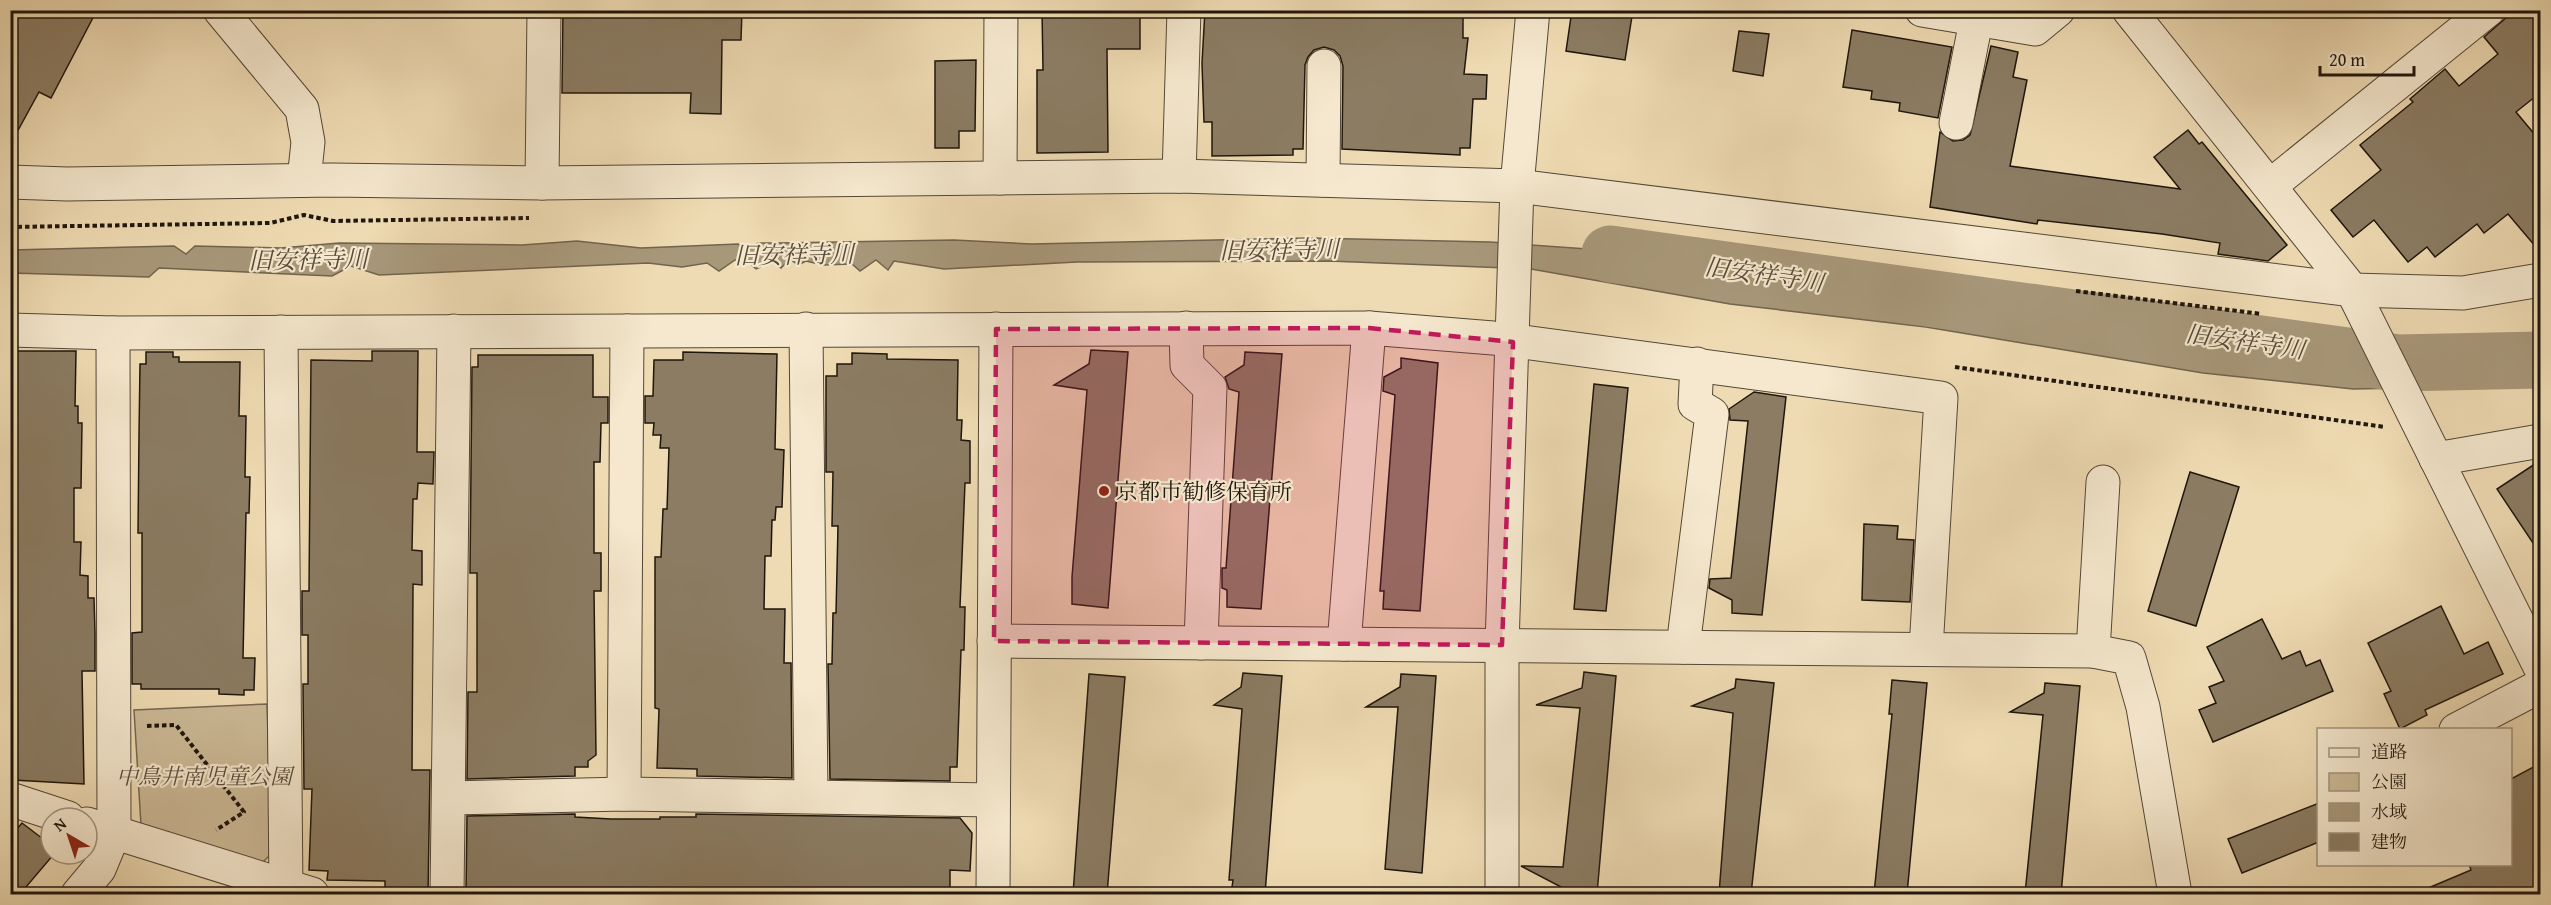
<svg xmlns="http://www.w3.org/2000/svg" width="2551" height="905" font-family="'Gentium Book Plus','Noto Serif JP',serif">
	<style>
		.green { fill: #ccba97; stroke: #766852; stroke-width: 1.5 }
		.water { fill: #a8987a; stroke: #71644e; stroke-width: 1.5 }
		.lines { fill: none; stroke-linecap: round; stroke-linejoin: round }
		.river { stroke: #a8987a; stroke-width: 57 }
		.building { fill: #8b7c63; stroke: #1f160c; stroke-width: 1.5 }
		.minor-casing { stroke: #534736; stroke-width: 35 }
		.path { stroke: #1f160c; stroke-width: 4; stroke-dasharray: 4.5 3; stroke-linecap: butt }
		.minor { stroke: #f5e8ce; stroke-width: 33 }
		.marked { fill: #c2185b; fill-opacity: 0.2; stroke: #c2185b; stroke-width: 4.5; stroke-dasharray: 12 8; stroke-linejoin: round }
		.poi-dot { fill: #8f2418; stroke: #f5e8ce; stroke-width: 2 }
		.labels { text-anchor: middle; stroke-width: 4.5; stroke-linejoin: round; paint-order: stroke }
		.poi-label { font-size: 22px; fill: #1f160c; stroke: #f5e8ce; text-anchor: start }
		.park-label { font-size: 22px; font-style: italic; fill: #5c4f3d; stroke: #f5e8ce }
		.water-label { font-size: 24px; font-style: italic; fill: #564a38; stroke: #f5e8ce }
	</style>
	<rect width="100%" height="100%" fill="#efdbb3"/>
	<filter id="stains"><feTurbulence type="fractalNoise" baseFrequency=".00333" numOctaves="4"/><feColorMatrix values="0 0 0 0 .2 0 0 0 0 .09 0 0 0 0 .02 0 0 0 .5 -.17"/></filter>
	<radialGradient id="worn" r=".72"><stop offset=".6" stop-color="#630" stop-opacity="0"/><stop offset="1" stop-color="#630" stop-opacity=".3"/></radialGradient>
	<!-- green -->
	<path class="green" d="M267 704 272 853 260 865 141 825 134 710Z"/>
	<!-- water -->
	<path class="water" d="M1310 238 1490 242 1659 254 1738 283 1856 288 1907 306 2265 357 2431 368 2540 355V379L2451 387 2353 389 2203 373 1926 327 1730 304 1531 269 1329 261 1077 262 944 269 894 261 888 270 876 260 860 271 852 264 823 265 806 261 798 265 790 259 781 268 773 262 756 269 748 262 735 260 719 271 707 263 682 267 648 263 379 275 351 266 332 276 159 268 149 277 11 273V250L174 246 186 254 195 246 281 248 339 243 522 245 577 241 641 248 738 244 749 250 758 243H778L954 240 1031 244Z"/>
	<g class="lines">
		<!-- river -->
		<path class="river" d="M1610 254 2398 363 2540 360"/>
	</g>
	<!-- building -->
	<g class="building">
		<path d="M10 10H97L51 98 39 92 10 145Z"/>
		<path d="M563 10H742L741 40H722L721 114 690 113 691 93H562Z"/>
		<path d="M1042 10H1140V49H1107L1108 152 1037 153V70H1043Z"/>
		<path d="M1205 10H1463V38H1468L1464 74 1487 75 1486 99H1473L1470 148H1460V155L1342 149 1343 66 1340 56 1334 50 1324 47 1314 50 1308 57 1305 65 1303 149H1293V155L1212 156V122H1204L1202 63Z"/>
		<path d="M1572 10H1633L1625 60 1566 51Z"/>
		<path d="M2515 10H2541V92L2516 112 2541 142V253L2508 214 2484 233 2477 224 2435 257 2427 247 2408 262 2374 220 2353 237 2331 210 2381 170 2360 145 2413 102 2410 99 2445 69 2459 86 2498 54 2484 37Z"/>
		<path d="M1852 30 1952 47 1938 118 1899 111 1900 103 1871 99 1872 91 1843 87Z"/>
		<path d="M1739 31 1769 34 1763 76 1733 71Z"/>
		<path d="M1991 46 2018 52 2013 77 2027 80 2010 166 2180 189 2154 157 2188 130 2199 144 2202 142 2287 245 2268 261 2218 254 2220 243 2162 234 2038 220 2037 224 1930 207 1940 132 1953 141 1963 140 1970 135Z"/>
		<path d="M976 60 975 131H959V148H935V61Z"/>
		<path d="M1091 350 1128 352 1108 608 1072 604V577L1087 390 1054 385 1089 364Z"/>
		<path d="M10 351H76L75 406H78V423H82L81 488H74V542H81L80 575 88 576V598H94L95 633V671H82L84 784 13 780V768H10Z"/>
		<path d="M372 351H418L417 452H434L433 484 418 483 417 499H413L412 550 422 551V585L413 584 412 770H430L428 894H385V881L327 880 328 871 309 870 312 789H304L303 684H308V635H302V591H309L311 360 372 361Z"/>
		<path d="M146 352H173V357H179V362H240L239 416H246L245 477H250L249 513H246L243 658H255L254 690H244V695L219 694V689H141V684H132V633L142 632V533H138L139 435 140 364H146Z"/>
		<path d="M683 352 777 354 775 449 784 450 782 507H776L775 520H772L771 556H765L764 609H785L784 663H791L792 778 697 776V769L657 768 659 709 655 708V557H661L663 509H667L669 448H660L661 435H653L654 423H645V396H653L654 360H683Z"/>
		<path d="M1245 352 1282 354 1261 609 1227 607V590L1222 588V568H1226L1239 392 1229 389 1225 377 1244 365Z"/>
		<path d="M852 353 887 354V359L958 360 957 420H962L961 440 970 441V483H965L960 607H965L964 650H961L957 767H950V781L830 779 828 664H832L833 613H836L838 526H832L833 472H826V376H837V364H852Z"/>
		<path d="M478 355H593V397H608V423H601L600 462H594V553H601V591H594L596 755 588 761V767H575V776L467 779 468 692H477V573H470L472 367H478Z"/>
		<path d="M1401 358 1438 363 1420 611 1383 609 1384 591H1380L1395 395 1383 391 1384 377 1401 368Z"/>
		<path d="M1594 384 1628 388 1606 611 1574 609Z"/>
		<path d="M1754 392 1786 397 1762 615 1732 613V600L1709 588 1710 579 1731 578 1748 421 1730 420 1729 409Z"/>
		<path d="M2541 460V555L2497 489Z"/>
		<path d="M2190 472 2239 487 2196 626 2148 611Z"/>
		<path d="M1864 524 1898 526 1897 539 1914 540 1910 602 1862 600Z"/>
		<path d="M2441 606 2464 654 2488 642 2503 674 2425 710 2427 715 2400 729 2384 694 2391 691 2368 643Z"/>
		<path d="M2262 619 2282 659 2300 651 2306 666 2320 660 2333 691 2213 742 2199 710 2216 703 2209 687 2224 681 2207 647Z"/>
		<path d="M1584 672 1616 676 1597 894H1563V888L1521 866 1563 867 1580 708 1536 705 1582 688Z"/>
		<path d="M1243 673 1282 676 1265 894H1231L1233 880H1229L1242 709 1214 705 1241 687Z"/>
		<path d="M1089 674 1125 677 1107 894H1073Z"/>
		<path d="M1401 674 1436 676 1422 873 1385 869 1398 707H1366L1400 687Z"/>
		<path d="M1736 679 1774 683 1751 894H1719L1733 713 1692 706 1735 688Z"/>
		<path d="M1892 680 1927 683 1907 894H1874L1892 714H1889Z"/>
		<path d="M2045 683 2080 686 2061 894H2025L2043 715 2010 712 2044 693Z"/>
		<path d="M2541 763V894H2414L2471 870 2469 864H2511V779Z"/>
		<path d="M2319 803V842L2242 873 2228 839Z"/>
		<path d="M575 814V817L611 819H660V817H696V814L960 818 972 833 970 871 950 870V894H466L467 816Z"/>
		<path d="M22 823 51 845V854H54L20 894H10V837Z"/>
	</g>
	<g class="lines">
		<defs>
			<g id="minor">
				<path d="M220 10 302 109 308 142 304 180"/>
				<path d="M1922 10 2035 29 2058 10"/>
				<path d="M2129 10 2352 290 2540 667"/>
				<path d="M1956 123 1976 21"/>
				<path d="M1179 176 1184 10"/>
				<path d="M1000 178 1001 10"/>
				<path d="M1323 180 1324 66"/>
				<path d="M10 182 67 184 332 180 542 183 1179 176 1517 186 2352 290 2463 293 2540 280"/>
				<path d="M542 183 544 10"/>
				<path d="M2270 186 2488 10"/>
				<path d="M1186 328 1187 365 1210 388 1201 643"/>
				<path d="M806 329 811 796"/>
				<path d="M10 330 113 333 1369 328 1493 338 1941 398 1926 649"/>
				<path d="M281 332 286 894"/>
				<path d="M2436 459 2540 441"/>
				<path d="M994 641 2093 651 2129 658 2143 707 2175 894"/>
				<path d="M1344 644 1369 328"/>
				<path d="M1683 647 1712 414 1695 404 1697 364"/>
				<path d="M2093 651 2103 482"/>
				<path d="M2456 730 2540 686"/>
				<path d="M624 794 627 331"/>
				<path d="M450 798 624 794 993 800"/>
				<path d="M10 799 68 818"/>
				<path d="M87 824 312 894"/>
				<path d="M78 894 99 869 114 833 113 333"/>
				<path d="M447 894 454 331"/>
				<path d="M993 894 996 329"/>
				<path d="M1502 894V645L1517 186 1533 10"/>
			</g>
		</defs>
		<!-- minor casing -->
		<use href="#minor" class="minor-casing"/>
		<!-- path -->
		<g class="path">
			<path d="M10 227 270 223 304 215 333 221 529 218"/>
			<path d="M2076 291 2262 314"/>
			<path d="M1955 367 2385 427"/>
			<path d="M147 726 176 725 244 812 216 830"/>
		</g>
		<!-- minor -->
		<use href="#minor" class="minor"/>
	</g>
	<!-- marked area -->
	<path class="marked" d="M1369 328 1513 342 1502 645 994 641 996 329Z"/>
	<!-- markers -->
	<circle class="poi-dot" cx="1104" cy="491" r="6"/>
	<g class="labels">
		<!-- poi labels -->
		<g class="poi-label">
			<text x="1116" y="499">京都市勧修保育所</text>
		</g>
		<!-- park labels -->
		<g class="park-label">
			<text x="204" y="784">中鳥井南児童公園</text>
		</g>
		<!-- water labels -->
		<g class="water-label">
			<text transform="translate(1279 250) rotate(-1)" y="8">旧安祥寺川</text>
			<text transform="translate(794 255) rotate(-1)" y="8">旧安祥寺川</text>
			<text transform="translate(308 260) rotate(-1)" y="8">旧安祥寺川</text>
			<text transform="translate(1764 275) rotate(8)" y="8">旧安祥寺川</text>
			<text transform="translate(2245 342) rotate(8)" y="8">旧安祥寺川</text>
		</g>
	</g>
	<!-- margin -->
	<rect width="2551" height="905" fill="none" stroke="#efdbb3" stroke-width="36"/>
	<rect x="12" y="12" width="2527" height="881" fill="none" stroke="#1f160c" stroke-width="3"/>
	<rect x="18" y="18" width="2515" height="869" fill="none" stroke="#1f160c" stroke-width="1.5"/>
	<!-- legend -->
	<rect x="2317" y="728" width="195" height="138" fill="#f5e8ce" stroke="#9f9480" stroke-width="1.5"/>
	<rect x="2329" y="748" width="30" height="9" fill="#f5e8ce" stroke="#9f9480" stroke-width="1.5"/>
	<text x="2371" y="758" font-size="18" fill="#1f160c">道路</text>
	<rect x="2329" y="773" width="30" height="18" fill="#ccba97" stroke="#9f9480" stroke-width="1.5"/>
	<text x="2371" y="788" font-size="18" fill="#1f160c">公園</text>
	<rect x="2329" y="803" width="30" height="18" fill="#a8987a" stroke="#9f9480" stroke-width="1.5"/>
	<text x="2371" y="818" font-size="18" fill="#1f160c">水域</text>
	<rect x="2329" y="833" width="30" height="18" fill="#8b7c63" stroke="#9f9480" stroke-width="1.5"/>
	<text x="2371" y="848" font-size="18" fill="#1f160c">建物</text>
	<!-- north arrow -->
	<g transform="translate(69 836) rotate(321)"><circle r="28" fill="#f5e8ce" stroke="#9f9480" stroke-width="1.5"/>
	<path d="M0-4.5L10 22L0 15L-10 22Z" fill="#8f2418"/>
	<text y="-9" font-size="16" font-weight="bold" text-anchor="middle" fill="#1f160c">N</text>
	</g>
	<!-- scale -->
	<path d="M2320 66v9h94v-9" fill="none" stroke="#1f160c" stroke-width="3"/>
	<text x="2329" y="66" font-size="18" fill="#1f160c" stroke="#f5e8ce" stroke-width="4.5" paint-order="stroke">20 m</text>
	<rect width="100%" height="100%" filter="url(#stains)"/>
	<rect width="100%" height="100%" fill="url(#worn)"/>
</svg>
